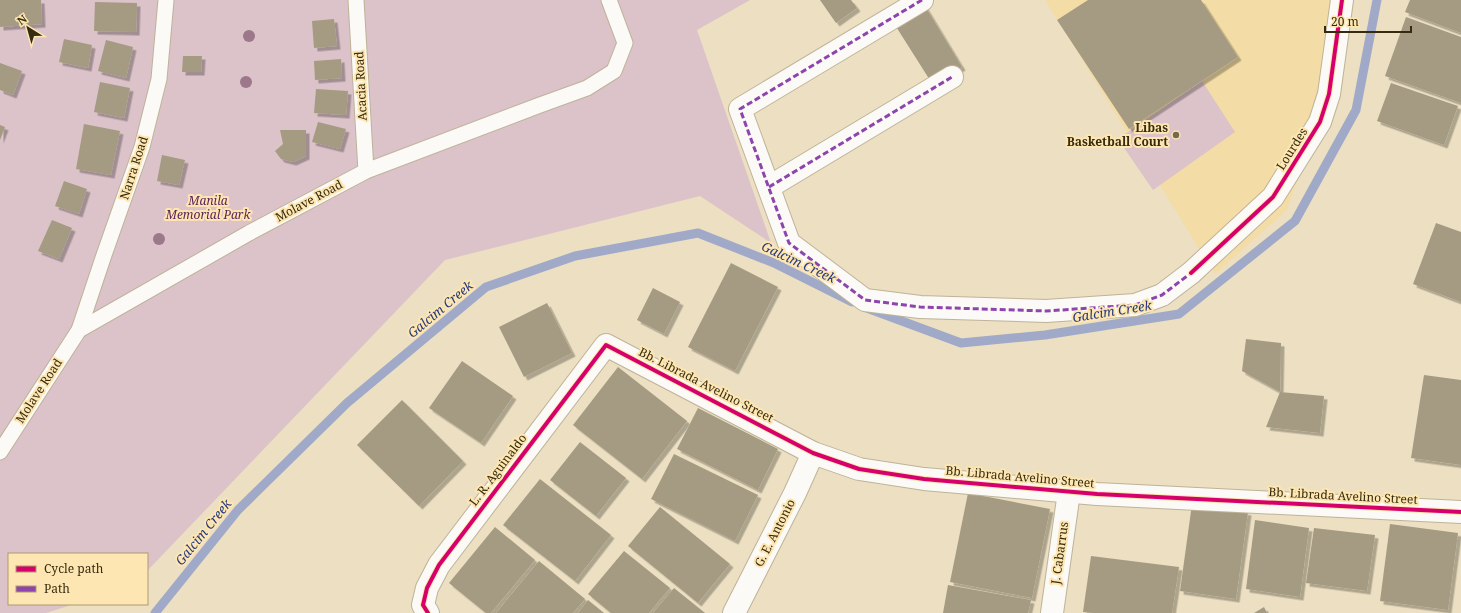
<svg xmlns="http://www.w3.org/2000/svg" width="1461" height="613" font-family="'Noto Serif',serif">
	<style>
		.built { fill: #f3dca5 }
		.green { fill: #dcc2c9 }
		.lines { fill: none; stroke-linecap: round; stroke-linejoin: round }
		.stream { stroke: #a0aac8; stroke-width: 9 }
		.building { fill: #a59b82; filter: url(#shadow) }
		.service-casing { stroke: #beb399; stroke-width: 17 }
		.pedestrian-casing { stroke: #beb399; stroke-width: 24 }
		.minor-casing { stroke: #beb399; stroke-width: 24 }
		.service { stroke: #fcfaf6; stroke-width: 15 }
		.pedestrian { stroke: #fcfaf6; stroke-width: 22 }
		.minor { stroke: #fcfaf6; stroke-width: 22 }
		.quiet { stroke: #8e44ad; stroke-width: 3; stroke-dasharray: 6 3; stroke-linecap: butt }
		.cycleway-casing { stroke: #fde6b1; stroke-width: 6 }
		.cycleway { stroke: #d6006c; stroke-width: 4 }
		.tree { fill: #9d778a }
		.poi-dot { fill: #766a4e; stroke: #fde6b1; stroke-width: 1.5 }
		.labels { text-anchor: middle; stroke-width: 4; stroke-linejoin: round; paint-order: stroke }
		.street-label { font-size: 12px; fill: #362b0f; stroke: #fde6b1 }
		.poi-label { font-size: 12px; font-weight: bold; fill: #362b0f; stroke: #fde6b1; text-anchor: end }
		.park-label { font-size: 12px; font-style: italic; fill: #5c225c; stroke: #fde6b1 }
		.water-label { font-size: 13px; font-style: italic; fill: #25397c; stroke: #fde6b1 }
	</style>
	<defs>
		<filter id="shadow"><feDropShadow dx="3.5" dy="3.5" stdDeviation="0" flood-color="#0004"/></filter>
	</defs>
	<rect width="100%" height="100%" fill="#ecdfc2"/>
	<!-- built -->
	<path class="built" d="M1045 0H1354L1351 23 1287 210 1215 274Z"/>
	<!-- green -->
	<g class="green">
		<path d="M0 0H750L697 30 771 243 700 196 445 260 147 571V554H9V604H74L46 613H0Z"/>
		<path d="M1202 81 1235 132 1153 190 1118 139Z"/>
	</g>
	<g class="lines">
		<!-- stream -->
		<g class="stream">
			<path d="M864 307 961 343 1045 335 1179 314 1295 221 1356 110 1377 0"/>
			<path d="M155 613 238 510 347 403 486 287 575 256 698 233 774 263 852 302"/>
		</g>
	</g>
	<!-- building -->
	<g class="building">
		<path d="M0 0H41L42 24 0 27Z"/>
		<path d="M820 0H851L857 8 836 23Z"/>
		<path d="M1088 0H1201L1238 57 1129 129 1057 20Z"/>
		<path d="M1410 0H1461V33L1405 12Z"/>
		<path d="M95 2 137 3 136 32 94 31Z"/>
		<path d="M925 6 962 67 933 85 895 25Z"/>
		<path d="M1406 17 1461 37V103L1385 76Z"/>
		<path d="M334 19 337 46 314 48 312 21Z"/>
		<path d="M64 39 92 45 88 68 59 62Z"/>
		<path d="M106 40 133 47 126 78 98 71Z"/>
		<path d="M183 56H202L201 72H182Z"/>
		<path d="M341 59 342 78 315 80 314 61Z"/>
		<path d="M0 63 22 71 13 95 0 90Z"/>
		<path d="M100 82 130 88 124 118 94 112Z"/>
		<path d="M1391 83 1458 106 1444 145 1377 121Z"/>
		<path d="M316 89 348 91 346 115 314 113Z"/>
		<path d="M318 122 346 129 340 149 312 142Z"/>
		<path d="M84 124 120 131 111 175 76 169Z"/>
		<path d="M0 125 5 127 0 140Z"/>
		<path d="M280 130H306V156L293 162 281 159 275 151 283 144Z"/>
		<path d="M162 155 185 160 179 185 157 181Z"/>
		<path d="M64 181 87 189 79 214 55 206Z"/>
		<path d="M52 220 72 228 59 259 38 251Z"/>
		<path d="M1436 223 1461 232V302L1413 284Z"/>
		<path d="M731 263 778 287 735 371 688 347Z"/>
		<path d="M653 288 680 302 664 334 637 320Z"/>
		<path d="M547 303 572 353 524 377 499 327Z"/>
		<path d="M1246 339 1281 343 1280 392 1324 396 1320 433 1266 427 1280 392 1242 371Z"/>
		<path d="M462 361 513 396 481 443 429 408Z"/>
		<path d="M618 367 687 421 642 479 573 425Z"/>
		<path d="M1424 375 1461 380V465L1411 458Z"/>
		<path d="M402 400 463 461 419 506 357 445Z"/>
		<path d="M698 408 778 449 758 490 677 449Z"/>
		<path d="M580 442 626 478 596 516 550 480Z"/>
		<path d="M674 454 758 495 735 541 651 499Z"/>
		<path d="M540 479 611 535 575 581 503 525Z"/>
		<path d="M968 493 1050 509 1032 598 950 582Z"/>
		<path d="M1192 504 1248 512 1236 599 1180 591Z"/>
		<path d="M660 507 730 564 698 603 628 546Z"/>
		<path d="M1255 520 1309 528 1300 597 1246 589Z"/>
		<path d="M1390 524 1458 533 1448 610 1380 601Z"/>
		<path d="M495 527 535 560 491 613H486L449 583Z"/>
		<path d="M1314 528 1375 535 1367 591 1306 583Z"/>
		<path d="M624 551 670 588 649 613H611L588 594Z"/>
		<path d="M1091 556 1179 567 1172 613H1094L1083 612Z"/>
		<path d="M539 561 585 599 573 613H496Z"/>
		<path d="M948 585 1031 600 1028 613H943Z"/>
		<path d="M674 588 705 613H653Z"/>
		<path d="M588 600 604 613H578Z"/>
		<path d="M1264 607 1267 613H1254Z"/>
	</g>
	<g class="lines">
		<defs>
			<g id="service">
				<path d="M356 0 366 171"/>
				<path d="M79 330 104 255 142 147 159 79 166 0"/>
				<path d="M0 452 79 330 249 233 366 171 540 105 587 88 614 71 625 43 609 0"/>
			</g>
			<g id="pedestrian">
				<path d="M922 0 740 109 789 243 865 300 920 307 1046 311 1135 305 1162 295 1191 273"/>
				<path d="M769 187 952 77"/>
			</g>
			<g id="minor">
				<path d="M1191 273 1273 197 1320 122 1329 94 1342 0"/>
				<path d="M428 613 423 605 427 588 439 565 606 345 813 453 859 469 924 479 1097 494 1461 512"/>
				<path d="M734 613 795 493 813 453"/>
				<path d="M1052 613 1069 492"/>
			</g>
		</defs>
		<!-- service casing -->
		<use href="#service" class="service-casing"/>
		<!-- pedestrian casing -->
		<use href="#pedestrian" class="pedestrian-casing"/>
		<!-- minor casing -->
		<use href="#minor" class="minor-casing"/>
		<!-- service -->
		<use href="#service" class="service"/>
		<!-- pedestrian -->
		<use href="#pedestrian" class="pedestrian"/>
		<!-- minor -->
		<use href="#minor" class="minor"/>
		<!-- quiet -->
		<g class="quiet">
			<path d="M922 0 740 109 789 243 865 300 920 307 1046 311 1135 305 1162 295 1191 273"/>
			<path d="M769 187 952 77"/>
		</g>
		<defs>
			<g id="cycleway">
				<path d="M1191 273 1273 197 1320 122 1329 94 1342 0"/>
				<path d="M428 613 423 605 427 588 439 565 606 345 813 453 859 469 924 479 1097 494 1461 512"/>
			</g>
		</defs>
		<!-- cycleway casing -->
		<use href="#cycleway" class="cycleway-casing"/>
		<!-- cycleway -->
		<use href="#cycleway" class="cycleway"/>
	</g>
	<!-- trees -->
	<g class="tree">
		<circle cx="249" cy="36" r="6"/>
		<circle cx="246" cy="82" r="6"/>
		<circle cx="159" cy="239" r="6"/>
	</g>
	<!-- markers -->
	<circle class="poi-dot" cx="1176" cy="135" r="4"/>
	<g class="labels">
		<!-- street labels -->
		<g class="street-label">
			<text transform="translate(361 86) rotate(-93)" y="4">Acacia Road</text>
			<text transform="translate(1292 149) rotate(-58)" y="4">Lourdes</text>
			<text transform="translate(134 168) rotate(-72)" y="4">Narra Road</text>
			<text transform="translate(309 201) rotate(-28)" y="4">Molave Road</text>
			<text transform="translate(706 385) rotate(27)" y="4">Bb. Librada Avelino Street</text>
			<text transform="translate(39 391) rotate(-57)" y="4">Molave Road</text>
			<text transform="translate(498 470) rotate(-53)" y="4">L. R. Aguinaldo</text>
			<text transform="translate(1020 477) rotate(5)" y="4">Bb. Librada Avelino Street</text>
			<text transform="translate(1343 496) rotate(3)" y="4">Bb. Librada Avelino Street</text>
			<text transform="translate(775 533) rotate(-63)" y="4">G. E. Antonio</text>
			<text transform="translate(1060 553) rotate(-82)" y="4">J. Cabarrus</text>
		</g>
		<!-- poi labels -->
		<g class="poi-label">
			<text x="1168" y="132">Libas<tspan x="1168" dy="14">Basketball Court</tspan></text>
		</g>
		<!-- park labels -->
		<g class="park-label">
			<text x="208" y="205">Manila<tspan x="208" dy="14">Memorial Park</tspan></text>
		</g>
		<!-- water labels -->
		<g class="water-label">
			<text transform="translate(799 262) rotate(25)" y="5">Galcim Creek</text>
			<text transform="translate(440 309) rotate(-40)" y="5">Galcim Creek</text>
			<text transform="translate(1112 311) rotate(-9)" y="5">Galcim Creek</text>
			<text transform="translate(203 532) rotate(-51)" y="5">Galcim Creek</text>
		</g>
	</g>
	<!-- legend -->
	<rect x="8" y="553" width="140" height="52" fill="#fde6b1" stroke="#ad9b70"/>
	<rect x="16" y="566" width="20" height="6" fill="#d6006c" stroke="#ad9b70"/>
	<text x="44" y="573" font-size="12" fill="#362b0f">Cycle path</text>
	<rect x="16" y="586" width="20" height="6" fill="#8e44ad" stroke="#ad9b70"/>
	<text x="44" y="593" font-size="12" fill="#362b0f">Path</text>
	<!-- north arrow -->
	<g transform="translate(28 28) rotate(323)" stroke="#fde6b1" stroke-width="3" paint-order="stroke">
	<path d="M0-3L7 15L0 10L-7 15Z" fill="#362b0f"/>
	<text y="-6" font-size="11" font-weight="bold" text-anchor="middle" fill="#362b0f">N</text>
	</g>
	<!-- scale -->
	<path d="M1325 26v6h86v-6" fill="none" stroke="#362b0f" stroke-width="2"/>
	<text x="1331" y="26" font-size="12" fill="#362b0f" stroke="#fde6b1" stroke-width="3" paint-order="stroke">20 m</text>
</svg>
